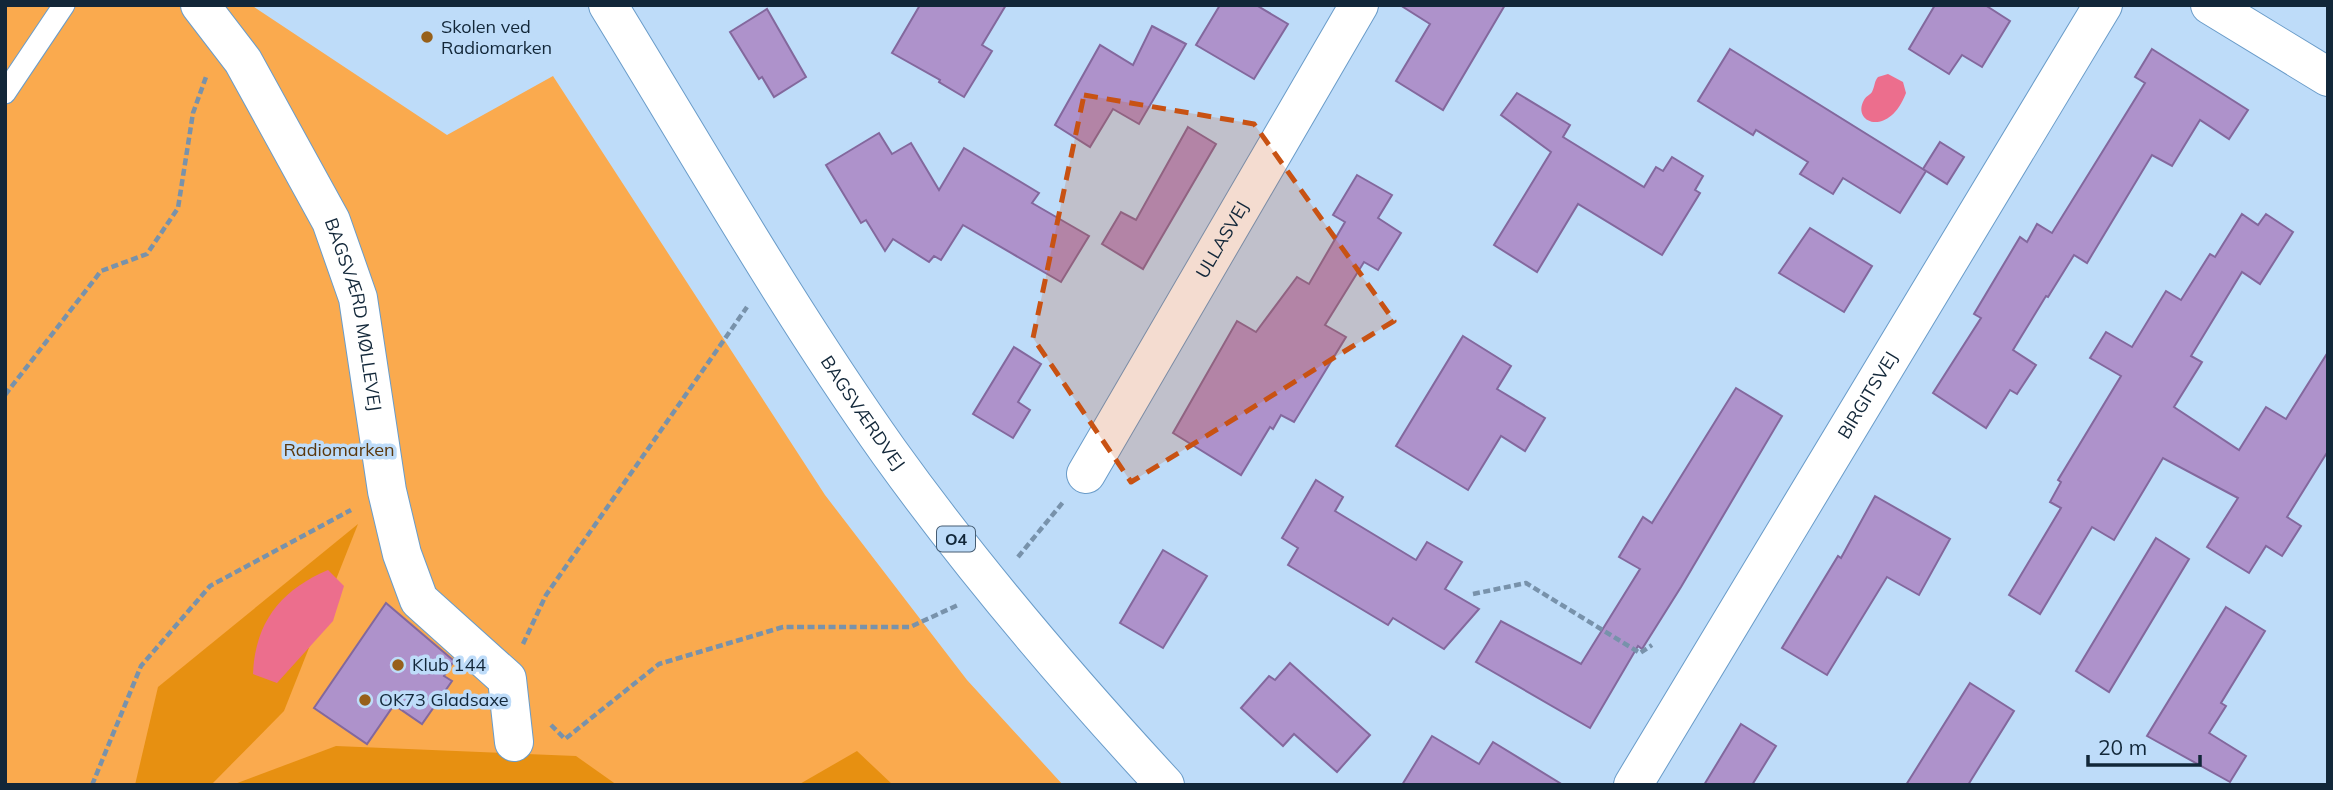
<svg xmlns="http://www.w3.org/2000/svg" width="2333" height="790" font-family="Mulish,sans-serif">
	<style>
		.green { fill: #faaa4e }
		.forest { fill: #e79011 }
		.water { fill: #ec6e8d }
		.building { fill: #ae92cb; stroke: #83689d; stroke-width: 2 }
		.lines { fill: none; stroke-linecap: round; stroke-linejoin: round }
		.lane-casing { stroke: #6a9cc9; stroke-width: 23 }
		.street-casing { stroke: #6a9cc9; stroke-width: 40 }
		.primary-casing { stroke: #6a9cc9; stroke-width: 40 }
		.path { stroke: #7892ab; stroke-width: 4.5; stroke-dasharray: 7 3.5; stroke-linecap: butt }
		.lane { stroke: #fff; stroke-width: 21 }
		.street { stroke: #fff; stroke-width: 38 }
		.primary { stroke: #fff; stroke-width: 38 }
		.marked { fill: #c85213; fill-opacity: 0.2; stroke: #c85213; stroke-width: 5; stroke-dasharray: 14 9; stroke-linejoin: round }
		.poi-dot { fill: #97601a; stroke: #bedcf9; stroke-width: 2.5 }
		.labels { text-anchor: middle; stroke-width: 7; stroke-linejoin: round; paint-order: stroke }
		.shield { fill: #bedcf9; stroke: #465d73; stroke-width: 2 }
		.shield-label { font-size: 16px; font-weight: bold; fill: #122739 }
		.poi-label { font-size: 18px; fill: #122739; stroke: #bedcf9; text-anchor: start }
		.street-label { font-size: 18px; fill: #122739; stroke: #bedcf9 }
		.park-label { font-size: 18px; fill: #5b380c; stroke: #bedcf9 }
	</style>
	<rect width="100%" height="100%" fill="#bedcf9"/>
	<!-- green -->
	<path class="green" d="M5 5H251L447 135 553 76 825 495 967 680 1063 785H5Z"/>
	<!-- forest -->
	<g class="forest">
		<path d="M358 524 284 711 211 785H135L158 687Z"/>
		<path d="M336 746 576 756 617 785H232Z"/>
		<path d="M857 751 893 785H798Z"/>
	</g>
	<!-- water -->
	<g class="water">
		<path d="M1888 74 1903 82 1906 93C1889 138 1851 123 1864 100 1866 96 1870 95 1872 92 1875 86 1874 82 1878 77Z"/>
		<path d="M328 570 344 586 333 621 277 683 253 674C255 622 281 590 328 570Z"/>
	</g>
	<!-- building -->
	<g class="building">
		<path d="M920 5H1006L982 45 992 51 964 97 939 82 940 80 892 53Z"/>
		<path d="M1220 5H1256L1288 24 1254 79 1196 45Z"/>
		<path d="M1400 5H1505L1443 110 1396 81 1430 24Z"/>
		<path d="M1935 5H1985L2010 21 1982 67 1962 55 1949 74 1909 49Z"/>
		<path d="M767 9 806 77 774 97 762 77 759 79 730 32Z"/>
		<path d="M1152 26 1186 44 1139 124 1113 109 1090 147 1055 125 1100 45 1133 65Z"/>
		<path d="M1730 49 1926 171 1900 213 1843 178 1833 194 1800 174 1808 162 1756 130 1753 135 1698 101Z"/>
		<path d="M2152 49 2248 110 2229 139 2200 120 2172 166 2152 155 2087 263 2074 255 2048 297 2046 296 2013 350 2036 365 2017 394 2010 390 1986 428 1933 393 1981 318 1974 314 2020 237 2027 242 2037 224 2052 233 2145 83 2135 77Z"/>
		<path d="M1517 93 1570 125 1563 137 1644 187 1656 167 1663 171 1672 157 1703 176 1695 190 1700 193 1662 255 1578 204 1537 272 1494 245 1551 152 1501 115Z"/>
		<path d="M1188 127 1216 144 1143 269 1102 244 1121 212 1136 220Z"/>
		<path d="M879 133 892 154 911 143 939 190 964 148 1039 193 1032 203 1089 236 1061 282 963 225 941 260 934 256 929 262 893 239 885 251 866 220 861 223 826 165Z"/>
		<path d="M1940 142 1964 157 1947 184 1923 169Z"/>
		<path d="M1357 175 1392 195 1378 218 1401 233 1378 270 1364 262 1325 325 1346 337 1294 422 1281 415 1273 429 1270 427 1241 475 1173 433 1237 321 1256 332 1297 277 1309 284 1345 222 1333 215Z"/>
		<path d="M2242 214 2258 225 2266 214 2293 232 2260 284 2242 272 2191 356 2202 362 2174 407 2239 450 2266 407 2286 419 2328 352V451L2287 517 2301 526 2282 556 2266 546 2249 573 2207 547 2238 498 2163 458 2114 540 2092 527 2040 614 2009 595 2061 508 2050 502 2061 482 2058 480 2121 376 2090 358 2106 332 2132 347 2166 291 2181 300 2210 254 2215 257Z"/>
		<path d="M1810 228 1872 266 1844 312 1779 273Z"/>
		<path d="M1463 336 1511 366 1497 389 1545 418 1525 451 1501 436 1468 490 1396 446Z"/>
		<path d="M1014 347 1041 364 1018 402 1030 410 1013 438 973 414Z"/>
		<path d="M1736 388 1782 416 1681 587 1642 649 1638 646 1590 728 1476 662 1501 621 1581 664 1640 569 1619 557 1643 517 1652 523Z"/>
		<path d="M1316 480 1343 497 1335 511 1416 560 1427 542 1462 562 1445 589 1479 609 1444 649 1393 618 1388 625 1288 565 1298 548 1282 538Z"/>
		<path d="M1875 496 1950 539 1919 595 1887 577 1827 675 1782 648 1838 556 1841 558Z"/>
		<path d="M2156 538 2189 559 2109 692 2076 671Z"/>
		<path d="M1163 550 1207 576 1163 648 1120 623Z"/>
		<path d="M386 603 454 661 444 676 452 681 422 724 394 705 367 744 314 708Z"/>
		<path d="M2226 607 2265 631 2221 703 2226 706 2209 733 2246 756 2230 782 2147 736Z"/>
		<path d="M1290 663 1370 735 1337 772 1294 734 1283 746 1241 708 1269 676 1275 680Z"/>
		<path d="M1970 683 2014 711 1968 785H1906Z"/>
		<path d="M1741 724 1776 746 1752 785H1704Z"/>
		<path d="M1432 736 1479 764 1493 742 1563 785H1402Z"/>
	</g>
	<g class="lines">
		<defs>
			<path id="lane" d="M5 93 64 5"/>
			<g id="street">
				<path id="s1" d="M200 5 243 61 331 221 358 298 387 491 402 554 419 600 507 679 514 742"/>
				<path d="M2210 5 2328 77"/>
				<path id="s2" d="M1086 474 1359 5"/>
				<path id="s3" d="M1633 785 2103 5"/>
			</g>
			<g id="primary">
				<path id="s4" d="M608 5C700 155 787 308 889 452 973 569 1067 679 1165 785"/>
			</g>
		</defs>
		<!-- lane casing -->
		<use href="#lane" class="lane-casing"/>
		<!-- street casing -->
		<use href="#street" class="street-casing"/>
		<!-- primary casing -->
		<use href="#primary" class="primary-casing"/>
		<!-- path -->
		<g class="path">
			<path d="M5 395 101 271 147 254 178 208 193 113 206 77"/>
			<path d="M1018 557 1064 501"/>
			<path d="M1473 594 1526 583 1640 653 1652 645"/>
			<path d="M523 644 546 595 747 307"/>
			<path d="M551 725 565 739 659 664 783 627H910L958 605"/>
			<path d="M92 785 141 666 210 586 351 510"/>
		</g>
		<!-- lane -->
		<use href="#lane" class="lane"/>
		<!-- street -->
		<use href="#street" class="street"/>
		<!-- primary -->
		<use href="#primary" class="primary"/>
	</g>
	<!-- marked area -->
	<path class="marked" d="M1084 95 1254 124 1394 321 1131 482 1033 338Z"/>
	<!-- markers -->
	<g class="poi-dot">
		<circle cx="427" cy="37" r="7"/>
		<circle cx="398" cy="665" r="7"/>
		<circle cx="365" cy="700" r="7"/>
	</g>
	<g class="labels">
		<!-- shield labels -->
		<rect class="shield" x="937" y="526.5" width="38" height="25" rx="5"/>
		<g class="shield-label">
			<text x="956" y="545">O4</text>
		</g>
		<!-- poi labels -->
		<g class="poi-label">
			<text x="441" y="33">Skolen ved<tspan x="441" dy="21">Radiomarken</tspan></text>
			<text x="412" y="671">Klub 144</text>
			<text x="379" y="706">OK73 Gladsaxe</text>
		</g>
		<!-- street labels -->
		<g class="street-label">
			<text dy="6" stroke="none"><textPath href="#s2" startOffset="271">ULLASVEJ</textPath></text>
			<text dy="6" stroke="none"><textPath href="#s1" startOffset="350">BAGSVÆRD MØLLEVEJ</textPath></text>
			<text dy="6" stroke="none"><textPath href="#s3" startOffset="455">BIRGITSVEJ</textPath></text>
			<text dy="6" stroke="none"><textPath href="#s4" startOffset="481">BAGSVÆRDVEJ</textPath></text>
		</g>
		<!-- park labels -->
		<g class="park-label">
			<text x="339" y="456">Radiomarken</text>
		</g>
	</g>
	<!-- border -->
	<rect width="2333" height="790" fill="none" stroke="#122739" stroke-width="14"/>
	<!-- scale -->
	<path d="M2088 755v10h112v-10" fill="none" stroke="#122739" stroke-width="3.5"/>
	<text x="2098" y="755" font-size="21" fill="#122739" stroke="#bedcf9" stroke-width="5" paint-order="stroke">20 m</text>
</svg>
